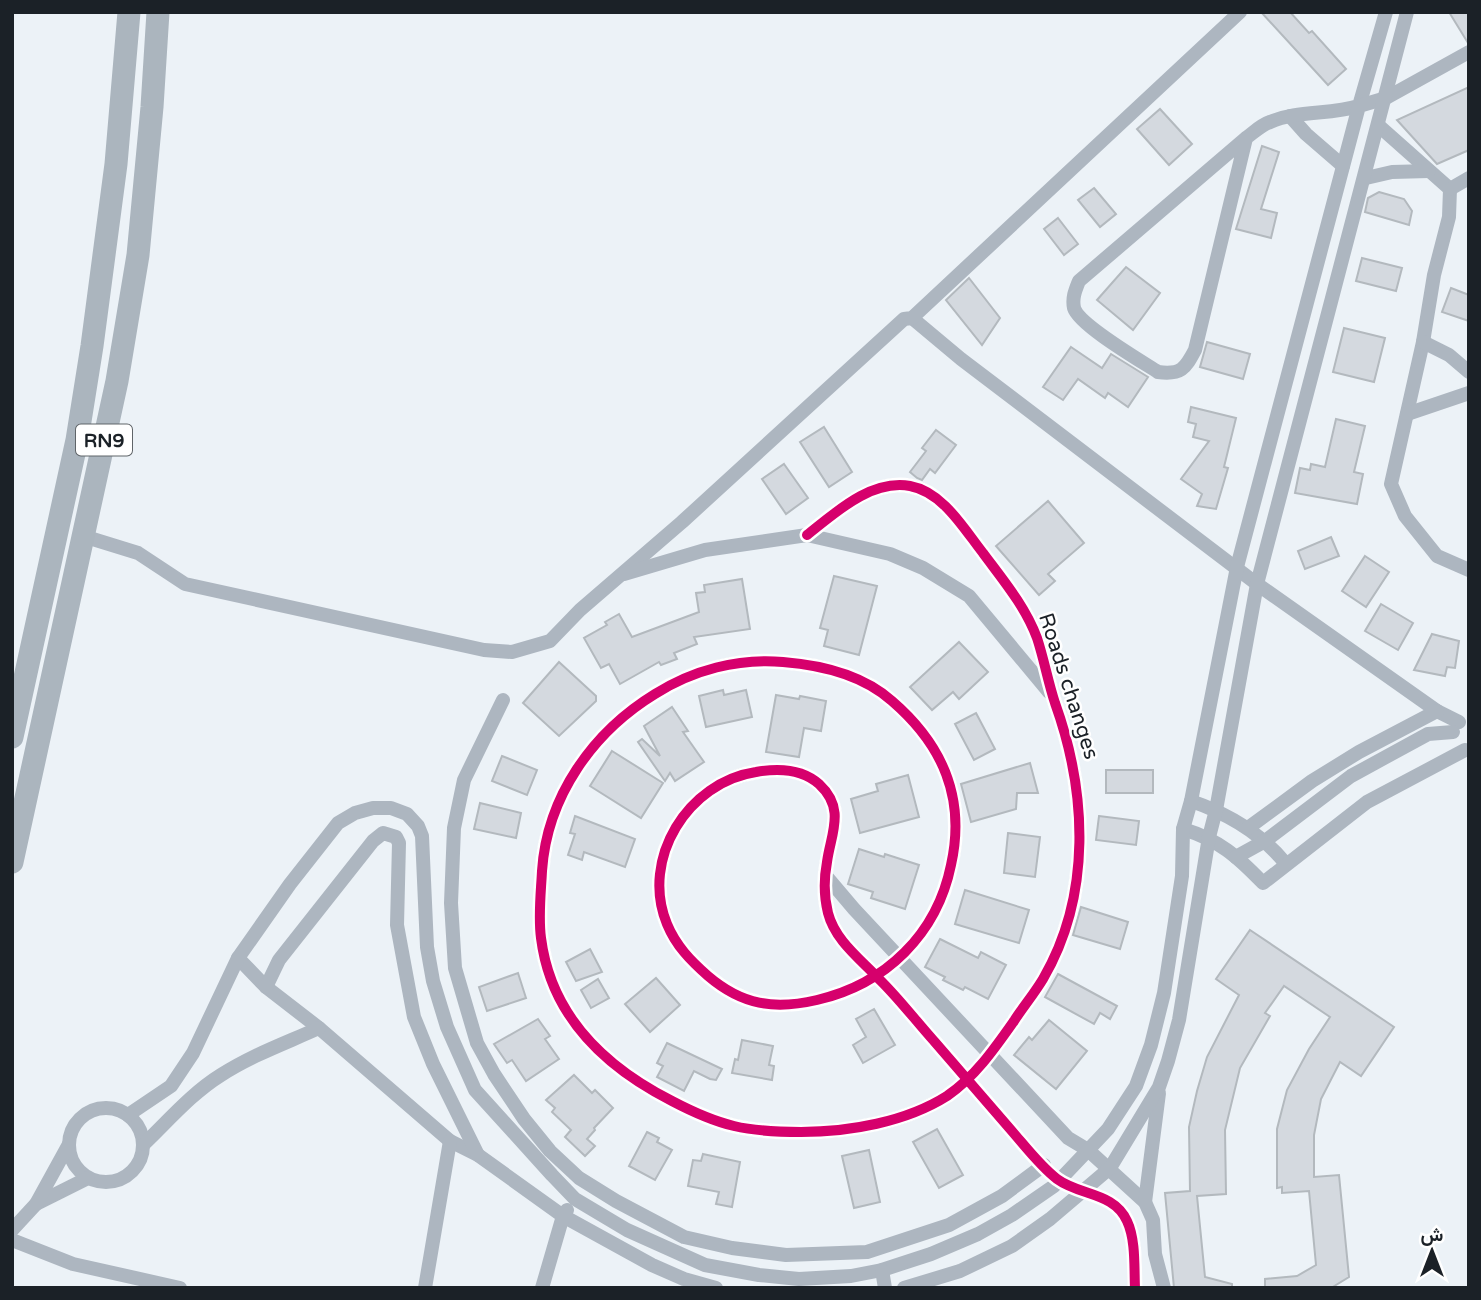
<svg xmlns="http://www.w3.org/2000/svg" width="1481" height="1300" font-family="'Varela Round',Vazirmatn,sans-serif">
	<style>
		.building { fill: #d4d9df; stroke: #b3b9be; stroke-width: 2 }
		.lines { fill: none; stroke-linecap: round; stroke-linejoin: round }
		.minor { stroke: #adb6c0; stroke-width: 14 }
		.trunk { stroke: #abb5be; stroke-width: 23 }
		.cycleway-casing { stroke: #fff; stroke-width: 15 }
		.cycleway { stroke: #d6006c; stroke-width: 10 }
		.labels { text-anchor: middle; stroke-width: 5; stroke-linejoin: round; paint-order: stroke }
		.shield { fill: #fff; stroke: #5f6468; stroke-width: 2 }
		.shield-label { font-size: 19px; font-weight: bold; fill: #1b2127 }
		.street-label { font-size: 21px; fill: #1b2127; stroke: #fff }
	</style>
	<rect width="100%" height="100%" fill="#ecf2f7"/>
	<!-- building -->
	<g class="building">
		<path d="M1261 12H1290L1309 33 1312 31 1346 69 1328 85Z"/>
		<path d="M1449 12H1469V42L1468 43Z"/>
		<path d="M1469 87V150L1437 164 1397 120Z"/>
		<path d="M1160 109 1192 144 1169 165 1137 129Z"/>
		<path d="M1262 146 1279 152 1261 209 1277 213 1271 238 1236 229Z"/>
		<path d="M1094 188 1116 214 1100 227 1078 200Z"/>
		<path d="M1379 192 1404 199 1412 211 1409 225 1365 212 1368 198Z"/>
		<path d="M1058 218 1078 244 1064 255 1044 229Z"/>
		<path d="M1362 258 1402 268 1396 291 1356 281Z"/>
		<path d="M1126 267 1160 293 1133 330 1097 300Z"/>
		<path d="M969 278 1000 318 982 345 946 300Z"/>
		<path d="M1451 288 1469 295V321L1442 312Z"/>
		<path d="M1344 328 1385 338 1374 382 1333 372Z"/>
		<path d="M1207 342 1250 354 1243 379 1200 367Z"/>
		<path d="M1071 347 1102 368 1111 354 1148 377 1128 407 1108 393 1105 398 1078 379 1063 400 1043 387Z"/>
		<path d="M1191 407 1236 418 1224 467 1228 468 1216 509 1197 506 1202 494 1181 479 1209 441 1193 437 1196 424 1188 422Z"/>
		<path d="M1336 419 1365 426 1354 472 1363 474 1357 504 1295 493 1300 468 1310 470 1311 464 1325 467Z"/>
		<path d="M824 427 852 472 829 487 800 442Z"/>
		<path d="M936 430 956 445 935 473 930 469 922 480 917 478 910 472 926 451 922 448Z"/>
		<path d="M784 464 808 498 786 514 762 479Z"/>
		<path d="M1048 501 1084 543 1048 574 1055 581 1039 595 996 546Z"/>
		<path d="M1331 537 1339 556 1305 569 1298 551Z"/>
		<path d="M1365 556 1389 572 1366 607 1342 591Z"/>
		<path d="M834 576 877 586 859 655 824 646 828 630 820 628Z"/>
		<path d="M742 579 750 629 694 637 697 644 674 653 677 659 661 665 659 662 620 684 609 664 601 668 584 638 607 625 605 622 619 614 632 637 699 612 696 593 705 592 704 585Z"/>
		<path d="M1381 604 1413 623 1398 650 1365 631Z"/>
		<path d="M1432 634 1459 641 1455 668 1447 667 1445 676 1414 670Z"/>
		<path d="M959 642 988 672 959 699 953 692 932 710 910 687Z"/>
		<path d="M559 662 596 696V701L559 736 523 703Z"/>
		<path d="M723 690 724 695 746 690 752 717 706 727 699 696Z"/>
		<path d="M776 695 799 699 800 696 826 701 821 731 804 728 799 757 766 752Z"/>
		<path d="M672 707 688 731 683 732 704 762 675 781 670 773 665 781 638 742 642 739 660 756 644 726Z"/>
		<path d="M976 713 995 749 974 760 955 724Z"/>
		<path d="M612 751 663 783 641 818 590 786Z"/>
		<path d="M502 756 537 770 527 795 492 781Z"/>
		<path d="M1030 763 1038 793H1017L1016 809 971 822 961 784Z"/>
		<rect x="1106" y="770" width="47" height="23"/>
		<path d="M908 775 919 817 860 833 851 799 878 791 876 784Z"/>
		<path d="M480 803 521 813 516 838 474 829Z"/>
		<path d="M575 816 635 839 625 867 584 852 582 860 568 855 575 834 570 833Z"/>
		<path d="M1099 816 1139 821 1136 845 1096 840Z"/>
		<path d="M1008 833 1040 837 1035 877 1004 873Z"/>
		<path d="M859 849 884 857 885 854 919 865 905 909 871 898 873 892 848 884Z"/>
		<path d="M965 890 1029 910 1019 943 955 924Z"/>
		<path d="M1081 907 1128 922 1120 949 1073 935Z"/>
		<path d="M1250 930 1394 1027 1361 1076 1340 1062 1321 1099 1314 1135V1177L1339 1175 1349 1277 1331 1288H1265V1279L1297 1276 1316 1265 1309 1191 1282 1193V1187L1277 1188V1129L1287 1090 1309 1049 1330 1017 1284 986 1265 1013 1270 1016 1240 1068 1225 1130 1226 1194 1197 1196 1205 1277 1232 1284V1288H1174L1165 1193 1190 1191 1189 1127 1197 1091 1207 1057 1239 995 1216 979Z"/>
		<path d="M940 939 978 958 981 952 1006 965 988 999 965 987 963 990 943 980 945 977 925 967Z"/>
		<path d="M590 949 602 972 576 981 566 962Z"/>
		<path d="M518 973 526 998 487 1011 479 987Z"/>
		<path d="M1058 974 1117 1006 1110 1019 1100 1013 1094 1024 1045 997Z"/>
		<path d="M656 978 680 1005 650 1032 625 1004Z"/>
		<path d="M598 979 609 998 591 1008 581 990Z"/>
		<path d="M874 1009 895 1045 863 1063 853 1045 866 1037 856 1019Z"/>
		<path d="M538 1019 550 1036 545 1039 559 1059 526 1081 512 1060 507 1063 494 1044Z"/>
		<path d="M1049 1020 1087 1051 1056 1089 1014 1055 1029 1037 1032 1040Z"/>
		<path d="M742 1040 773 1046 769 1065 774 1066 772 1080 732 1073 735 1059 738 1060Z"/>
		<path d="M667 1043 722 1069 716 1080 710 1079 694 1071 684 1091 657 1077 663 1066 657 1063Z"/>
		<path d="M574 1075 592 1093 595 1090 613 1108 594 1128 595 1130 587 1139 595 1146 585 1156 565 1137 571 1130 552 1112 555 1108 546 1100Z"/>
		<path d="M937 1129 963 1175 939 1188 913 1142Z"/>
		<path d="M647 1132 659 1138 657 1142 672 1150 655 1180 629 1166Z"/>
		<path d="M869 1150 880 1202 854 1208 842 1156Z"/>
		<path d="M703 1154 740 1162 732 1207 716 1204 719 1192 688 1186 693 1160 701 1161Z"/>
	</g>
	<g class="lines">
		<!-- minor -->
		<g class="minor">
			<path d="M1290 116 1306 134 1343 166"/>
			<path d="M1379 126 1450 189 1449 217 1434 275 1423 342 1391 484 1405 516 1437 556 1469 570"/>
			<path d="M1246 138 1079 281C1075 291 1072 298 1074 308 1079 325 1141 361 1158 372 1181 375 1185 369 1195 350L1246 138C1253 133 1261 125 1270 122 1297 110 1330 115 1359 106L1386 12"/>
			<path d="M1366 178 1392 172 1429 171"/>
			<path d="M1450 189 1469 178"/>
			<path d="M912 318 961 359 1257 584 1437 711 1459 722"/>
			<path d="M1423 342 1449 355 1469 372"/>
			<path d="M1407 414 1469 393"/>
			<path d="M807 535C835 513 871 479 910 486 943 492 964 529 983 553 1003 580 1025 606 1037 638 1044 659 1048 682 1055 703 1087 792 1092 895 1043 979 1034 994 1023 1007 1014 1021 995 1048 975 1077 947 1096 906 1122 849 1132 801 1132 780 1132 755 1131 734 1126 713 1121 691 1111 672 1101 605 1067 551 1017 541 938 538 916 541 892 542 871 547 796 593 732 655 694 693 670 738 658 783 662 821 665 863 675 892 701 943 745 966 798 951 865 937 934 886 984 817 1000 774 1010 742 1005 708 976 691 961 676 946 667 924 640 859 688 782 756 772 778 768 801 768 819 784 846 809 831 833 827 862 824 878 824 897 828 913 835 940 859 958 878 978 898 997 915 1020 934 1041 960 1071 985 1100 1011 1130 1025 1146 1040 1166 1057 1179 1080 1196 1114 1192 1127 1221 1136 1240 1134 1268 1135 1288"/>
			<path d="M83 536 138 553 185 584 484 650 512 652 550 641 580 610 682 522 904 319 912 318 1240 12"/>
			<path d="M624 574 705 550 807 535 890 554 923 568 969 596 1049 692"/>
			<path d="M503 700 464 780 454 828 451 903 455 968 477 1043 494 1074 524 1119 550 1151 579 1178 616 1201 684 1237 732 1248 786 1255 867 1252 949 1225 1002 1196 1044 1165"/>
			<path d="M1191 801C1229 814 1261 833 1286 864"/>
			<path d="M1248 828 1312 781 1359 752 1437 711"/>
			<path d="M1183 829C1219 840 1237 856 1263 883L1367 802 1465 750"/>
			<path d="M1236 857 1265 841 1351 776 1428 734 1453 732"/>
			<path d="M826 876 854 909 1068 1138 1088 1150 1145 1202 1153 1220 1155 1254 1164 1288"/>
			<path d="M238 958 266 987 319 1028 450 1141 478 1155 563 1216 652 1265 684 1279 716 1288"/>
			<path d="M266 987 279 960 373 841 383 833 396 837 399 843 397 925 414 1017 433 1064 478 1155"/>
			<circle cx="106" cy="1145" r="37"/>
			<path d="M128 1115 171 1086 193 1053 238 958 290 884 338 823 355 813 373 808H391L407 814 418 826 422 836 427 947 433 981 447 1027 475 1090 552 1175 575 1199 627 1230 705 1265 759 1275 799 1279 851 1276 882 1270 931 1254 978 1234 1012 1215 1054 1186 1108 1129 1136 1086 1151 1045 1164 993 1182 876 1183 829 1191 801 1237 567 1359 106 1386 98 1469 52"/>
			<path d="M144 1144C169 1120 192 1093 221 1075 252 1055 286 1043 319 1028"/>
			<path d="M1145 1202 1159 1093"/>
			<path d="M36 1204 88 1178"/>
			<path d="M12 1230 36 1204 69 1144"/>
			<path d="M12 1240 73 1264 180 1288"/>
			<path d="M882 1270 885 1288"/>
			<path d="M425 1288 450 1141"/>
			<path d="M542 1288 563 1216 567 1210"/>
			<path d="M904 1288 960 1271 1012 1246 1050 1219 1110 1168 1159 1087 1168 1061 1179 1020 1209 837 1216 810 1257 584 1407 12"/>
		</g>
		<!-- trunk -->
		<g class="trunk">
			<path d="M12 737 77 440 92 346 116 164 129 12"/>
			<path d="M12 862 117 381 138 255 152 107 158 12"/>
		</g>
		<defs>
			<path id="cycleway" d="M807 535C835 513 871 479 910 486 943 492 964 529 983 553 1003 580 1025 606 1037 638 1044 659 1048 682 1055 703 1087 792 1092 895 1043 979 1034 994 1023 1007 1014 1021 995 1048 975 1077 947 1096 906 1122 849 1132 801 1132 780 1132 755 1131 734 1126 713 1121 691 1111 672 1101 605 1067 551 1017 541 938 538 916 541 892 542 871 547 796 593 732 655 694 693 670 738 658 783 662 821 665 863 675 892 701 943 745 966 798 951 865 937 934 886 984 817 1000 774 1010 742 1005 708 976 691 961 676 946 667 924 640 859 688 782 756 772 778 768 801 768 819 784 846 809 831 833 827 862 824 878 824 897 828 913 835 940 859 958 878 978 898 997 915 1020 934 1041 960 1071 985 1100 1011 1130 1025 1146 1040 1166 1057 1179 1080 1196 1114 1192 1127 1221 1136 1240 1134 1268 1135 1288"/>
		</defs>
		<!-- cycleway casing -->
		<use href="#cycleway" class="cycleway-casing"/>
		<!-- cycleway -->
		<use href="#cycleway" class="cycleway"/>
	</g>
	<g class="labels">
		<!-- shield labels -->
		<rect class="shield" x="76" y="424.5" width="56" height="31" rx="5"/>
		<g class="shield-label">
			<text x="104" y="447">RN9</text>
		</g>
		<!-- street labels -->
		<g class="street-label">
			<text transform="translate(1069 686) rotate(72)" y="7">Roads changes</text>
		</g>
	</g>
	<!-- border -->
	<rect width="1481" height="1300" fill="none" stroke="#1b2127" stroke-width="28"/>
	<!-- north arrow -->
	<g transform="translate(1432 1251)" stroke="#ffffff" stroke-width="5" paint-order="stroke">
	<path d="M0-5L12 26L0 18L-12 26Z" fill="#1b2127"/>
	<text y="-10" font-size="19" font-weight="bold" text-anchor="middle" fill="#1b2127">ش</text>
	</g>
</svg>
